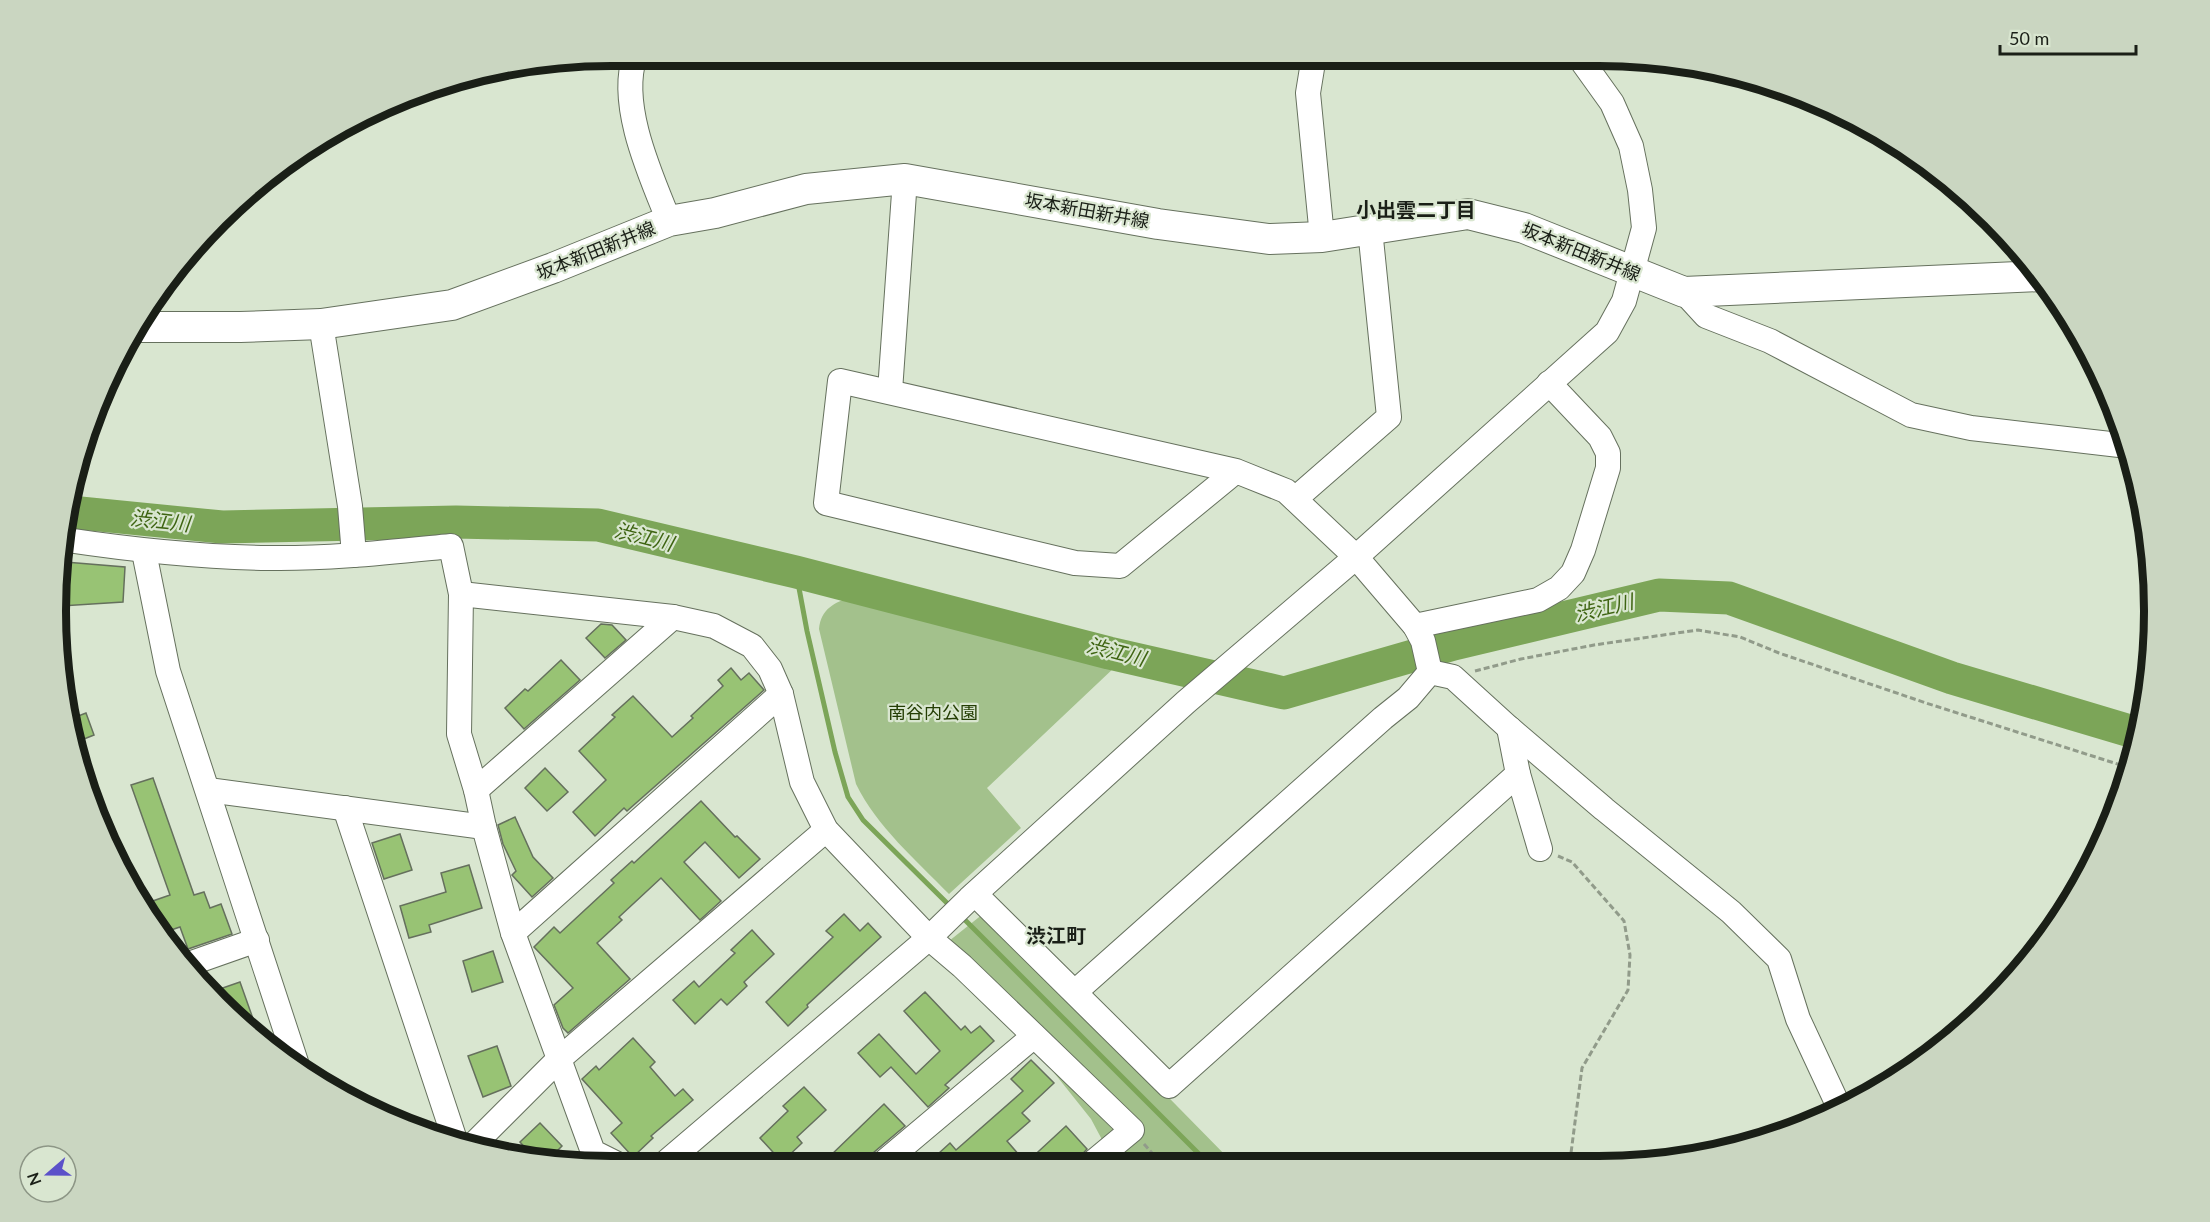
<svg xmlns="http://www.w3.org/2000/svg" width="2210" height="1222" font-family="Lato,'Noto Sans JP',sans-serif">
	<style>
		.green { fill: #a3c18c }
		.lines { fill: none; stroke-linecap: round; stroke-linejoin: round }
		.stream { stroke: #7ca558; stroke-width: 5 }
		.river { stroke: #7ca558; stroke-width: 33 }
		.building { fill: #98c374; stroke: #65705d; stroke-width: 1.5 }
		.minor-casing { stroke: #66715e; stroke-width: 26 }
		.major-casing { stroke: #66715e; stroke-width: 32 }
		.path { stroke: #919b8a; stroke-width: 3; stroke-dasharray: 6 3; stroke-linecap: butt }
		.minor { stroke: #fff; stroke-width: 24 }
		.major { stroke: #fff; stroke-width: 30 }
		.labels { text-anchor: middle; stroke-width: 4.5; stroke-linejoin: round; paint-order: stroke }
		.street-label { font-size: 18px; fill: #1a1f17; stroke: #d9e6d0 }
		.park-label { font-size: 18px; fill: #243e04; stroke: #d9e6d0 }
		.neighbourhood-label { font-size: 20px; font-weight: bold; fill: #1a1f17; stroke: #d9e6d0 }
		.water-label { font-size: 20px; font-style: italic; fill: #3e6412; stroke: #d9e6d0 }
		.rim { fill: none; stroke: #1a1f17; stroke-width: 8 }
	</style>
	<rect width="100%" height="100%" fill="#d9e6d0"/>
	<!-- green -->
	<g class="green">
		<path d="M853 597 1116 666 987 788 1021 828 949 894C916 860 877 827 856 784L819 629C821 609 834 602 853 597Z"/>
		<path d="M983 914 1121 1049 1233 1163 1115 1164 1091 1119 949 941Z"/>
	</g>
	<g class="lines">
		<!-- stream -->
		<g class="stream">
			<path d="M796 572 807 631 835 752 848 797 863 820 952 908"/>
			<path d="M961 916 1208 1163"/>
		</g>
		<!-- river -->
		<path class="river" d="M70 512 222 527 456 522 598 525 796 572 1109 653 1284 693 1454 644 1659 595 1729 598 1952 678 2130 731 2138 735"/>
	</g>
	<!-- building -->
	<g class="building">
		<path d="M65 562 125 567 123 602 61 606Z"/>
		<path d="M601 624 612 625 626 640 605 658 586 638Z"/>
		<path d="M561 660 580 680 524 729 505 708 525 689 528 691Z"/>
		<path d="M731 668 741 680 749 673 764 690 627 811 624 808 595 836 573 812 606 780 579 751 615 717 612 715 633 696 672 737 693 718 691 716 723 686 718 680Z"/>
		<path d="M86 713 94 735 79 741 73 718Z"/>
		<path d="M545 768 568 792 547 811 525 788Z"/>
		<path d="M153 778 194 895 204 892 210 908 221 904 232 934 188 949 180 927 165 932 147 903 170 895 131 785Z"/>
		<path d="M701 801 735 837 737 836 760 859 739 878 705 842 684 862 721 901 700 920 661 878 619 917 622 920 597 943 630 979 568 1033 563 1028 554 1005 573 988 534 947 554 927 560 933 614 883 611 880 632 861 634 863Z"/>
		<path d="M515 817 533 857 553 878 532 897 512 875 516 871 503 844 498 825Z"/>
		<path d="M400 834 412 870 384 879 372 843Z"/>
		<path d="M469 865 482 908 429 925 431 932 409 938 400 906 446 892 441 873Z"/>
		<path d="M844 914 860 931 868 923 881 937 807 1005 808 1007 788 1026 766 1002 833 937 826 931Z"/>
		<path d="M752 930 774 954 744 982 747 986 727 1005 721 999 695 1024 673 1000 694 981 699 987 735 953 731 950Z"/>
		<path d="M493 951 503 982 472 992 463 961Z"/>
		<path d="M240 982 257 1030 211 992Z"/>
		<path d="M925 992 961 1030 965 1026 971 1033 980 1026 994 1041 945 1085 949 1088 928 1107 891 1067 880 1077 858 1053 879 1034 916 1074 940 1051 904 1011Z"/>
		<path d="M633 1038 655 1062 650 1067 675 1096 683 1089 693 1100 651 1136 653 1138 633 1157 611 1133 622 1123 582 1079 596 1066 599 1070Z"/>
		<path d="M497 1046 511 1086 483 1097 468 1056Z"/>
		<path d="M1031 1060 1054 1083 1022 1113 1030 1121 1007 1141 1026 1163 1066 1126 1087 1149 1077 1160 1073 1164H927L950 1143 956 1150 1023 1091 1011 1079Z"/>
		<path d="M804 1087 826 1110 797 1137 802 1143 782 1162 760 1138 788 1111 783 1106Z"/>
		<path d="M884 1104 905 1126 873 1153 867 1164H836L829 1157Z"/>
		<path d="M540 1123 562 1146 547 1161 535 1159 520 1142Z"/>
	</g>
	<g class="lines">
		<defs>
			<g id="minor">
				<path d="M635 56C618 105 651 176 669 221"/>
				<path d="M1314 56 1308 93 1322 237"/>
				<path d="M1684 292 1706 316 1770 341 1911 415 1971 428 2128 446"/>
				<path d="M321 324 350 506 354 555"/>
				<path d="M890 391 905 179"/>
				<path d="M1236 471 1120 566 1075 563 826 503 840 381 1236 471 1286 491 1356 557 1415 626 1423 641 1430 672"/>
				<path d="M1295 499 1389 417 1370 229"/>
				<path d="M67 540C134 550 201 557 268 558 329 559 390 552 451 546L461 594 459 734 476 790 484 827 513 933 593 1152 619 1165"/>
				<path d="M144 552 168 671 296 1062"/>
				<path d="M461 594 673 617 714 626 752 646 770 669 781 694 802 782 826 830 929 938 962 966 1132 1130 1091 1164"/>
				<path d="M1415 626 1538 600 1559 588 1573 573 1583 550 1608 468V453L1600 437 1549 383"/>
				<path d="M1430 672 1453 677 1509 728 1604 809 1731 912 1779 959 1798 1019 1839 1107"/>
				<path d="M1518 774 1540 849"/>
				<path d="M208 790 484 827"/>
				<path d="M476 790 673 617"/>
				<path d="M345 808 456 1143"/>
				<path d="M975 894 1169 1086 1518 774 1509 728"/>
				<path d="M513 933 781 694"/>
				<path d="M186 965 257 940"/>
				<path d="M1075 992 1383 718 1408 698 1430 672"/>
				<path d="M470 1148 558 1060 826 830"/>
				<path d="M882 1164 1034 1036"/>
				<path d="M663 1165 929 938 969 899 1186 702 1356 557 1607 332 1624 301 1644 228 1640 190 1631 146 1612 103 1579 57"/>
			</g>
			<path id="major" d="M138 327H240L321 324 452 305 553 268 669 221 715 213 806 189 905 179 1158 224 1269 239 1322 237 1468 214 1524 228 1684 292 2042 276"/>
		</defs>
		<!-- minor casing -->
		<use href="#minor" class="minor-casing"/>
		<!-- major casing -->
		<use href="#major" class="major-casing"/>
		<!-- path -->
		<g class="path">
			<path d="M1475 671 1521 659 1594 645 1698 630 1740 637 1779 653 1926 703 2130 768"/>
			<path d="M1558 856 1572 862 1624 921 1630 955 1628 990 1582 1068 1571 1153 1576 1162"/>
			<path d="M1144 1144 1161 1163"/>
		</g>
		<!-- minor -->
		<use href="#minor" class="minor"/>
		<!-- major -->
		<use href="#major" class="major"/>
	</g>
	<g class="labels">
		<!-- street labels -->
		<g class="street-label">
			<text transform="translate(1087 211) rotate(10)" y="6">坂本新田新井線</text>
			<text transform="translate(596 251) rotate(-22)" y="6">坂本新田新井線</text>
			<text transform="translate(1581 252) rotate(22)" y="6">坂本新田新井線</text>
		</g>
		<!-- park labels -->
		<g class="park-label">
			<text x="933" y="719">南谷内公園</text>
		</g>
		<!-- neighbourhood labels -->
		<g class="neighbourhood-label">
			<text x="1416" y="217">小出雲二丁目</text>
			<text x="1056" y="943">渋江町</text>
		</g>
		<!-- water labels -->
		<g class="water-label">
			<text transform="translate(160 521) rotate(6)" y="7">渋江川</text>
			<text transform="translate(644 537) rotate(14)" y="7">渋江川</text>
			<text transform="translate(1604 608) rotate(-13)" y="7">渋江川</text>
			<text transform="translate(1116 652) rotate(14)" y="7">渋江川</text>
		</g>
	</g>
	<!-- crop -->
	<path d="M0 0H2210V1222H0ZM611 66H1599A545 545 0 0 1 2144 611V611A545 545 0 0 1 1599 1156H611A545 545 0 0 1 66 611V611A545 545 0 0 1 611 66Z" fill="#cad6c1" fill-rule="evenodd"/>
	<path class="rim" d="M611 66H1599A545 545 0 0 1 2144 611V611A545 545 0 0 1 1599 1156H611A545 545 0 0 1 66 611V611A545 545 0 0 1 611 66Z"/>
	<!-- north arrow -->
	<g transform="translate(48 1174) rotate(250)"><circle r="28" fill="#d9e6d0" stroke="#8d9686" stroke-width="1.5"/>
	<path d="M0-4.5L10 22L0 15L-10 22Z" fill="#5b51c9"/>
	<text y="-9" font-size="16" font-weight="bold" text-anchor="middle" fill="#1a1f17">N</text>
	</g>
	<!-- scale -->
	<path d="M2000 45v9h136v-9" fill="none" stroke="#1a1f17" stroke-width="3"/>
	<text x="2009" y="45" font-size="18" fill="#1a1f17" stroke="#d9e6d0" stroke-width="4.5" paint-order="stroke">50 m</text>
</svg>
